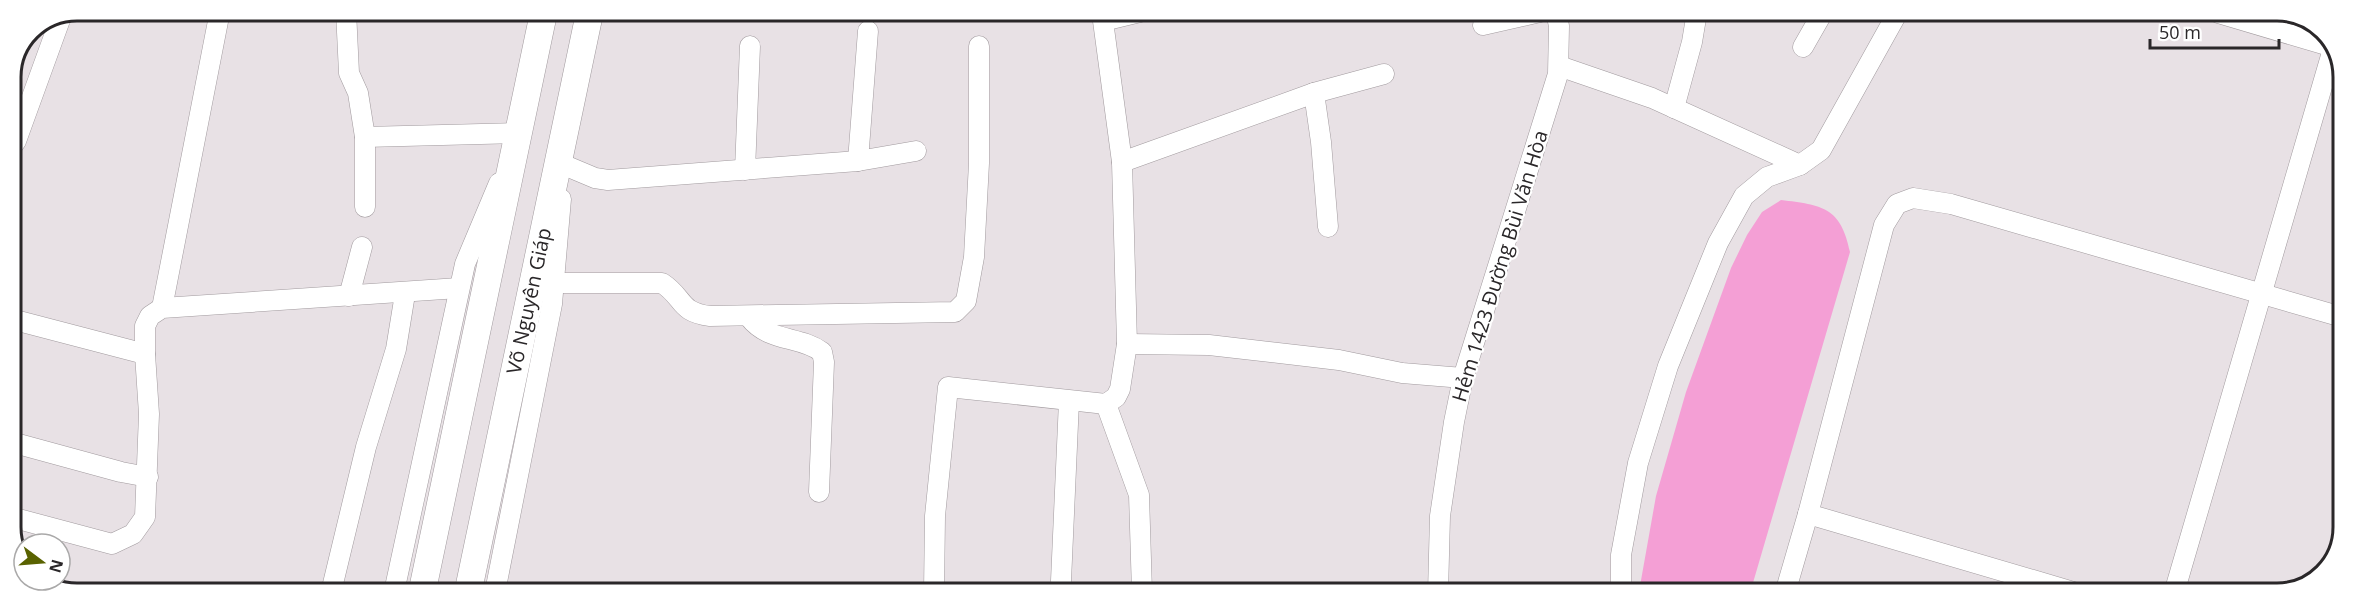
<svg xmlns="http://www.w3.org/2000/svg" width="2354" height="604" font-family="'Open Sans',sans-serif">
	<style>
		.water { fill: #f49fd5 }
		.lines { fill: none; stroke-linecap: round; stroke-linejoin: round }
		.minor-casing { stroke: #a19a9e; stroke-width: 21 }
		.highway-casing { stroke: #a19a9e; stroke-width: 28 }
		.minor { stroke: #fff; stroke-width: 20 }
		.highway { stroke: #fff; stroke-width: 27 }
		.labels { text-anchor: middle; stroke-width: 4.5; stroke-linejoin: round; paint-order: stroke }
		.street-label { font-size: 20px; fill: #2a2729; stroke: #fff }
		.rim { fill: none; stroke: #2a2729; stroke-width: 3 }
	</style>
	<rect width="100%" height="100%" fill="#e8e1e5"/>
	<!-- water -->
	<path class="water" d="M1781 200C1822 205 1841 207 1850 252L1750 593H1641L1640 586 1656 496 1686 392 1731 268 1747 235 1762 212Z"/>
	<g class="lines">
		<defs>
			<g id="minor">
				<path d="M346 11 349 73 358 93 365 137V207"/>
				<path d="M1140 12 1103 21 1122 162 1127 344 1120 389 1116 397 1106 404 1139 495 1142 592"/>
				<path d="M2218 13 2333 47"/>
				<path d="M1483 25 1540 12"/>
				<path d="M1803 47 1823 12"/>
				<path d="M1559 66 1652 98 1800 165"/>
				<path d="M1314 93 1321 142 1328 227"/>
				<path d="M1674 108 1692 42 1697 12"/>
				<path d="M365 137 518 133"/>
				<path d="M11 148 16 141 61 17"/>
				<path d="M858 161 868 31"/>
				<path d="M1122 162 1314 93 1384 74"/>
				<path d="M564 165 595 178 608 180 858 161 916 151"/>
				<path d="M745 170 750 46"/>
				<path d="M554 283H662C685 298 678 312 710 316L955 312 966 301 974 257 979 163V46"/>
				<path d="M349 296 362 247"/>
				<path d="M162 308 220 11"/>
				<path d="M749 317C769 343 799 335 822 352L824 362 819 492"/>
				<path d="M11 319 145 354"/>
				<path d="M1127 344 1209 345 1339 360 1402 373 1463 378"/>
				<path d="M11 442 121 472 148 477"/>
				<path d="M1808 514 2077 593"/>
				<path d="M11 517 112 544 133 534 145 517 149 414 145 354V326L150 316 162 308 459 288"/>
				<path d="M1061 581 1069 401"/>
				<path d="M331 592 366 447 396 349 405 294"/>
				<path d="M394 592 465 264 499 183"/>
				<path d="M495 592 552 304 561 199"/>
				<path d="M934 592 935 516 948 387 1106 404"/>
				<path d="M1438 593 1440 516 1454 422 1463 378 1558 74 1559 26 1556 12"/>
				<path d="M1621 593V555L1638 463 1668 366 1718 243 1744 196 1767 177 1800 165 1821 150 1898 12"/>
				<path d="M1785 593 1808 514 1884 225 1897 204 1913 198 1951 204 2342 317"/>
				<path d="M2174 593 2333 49"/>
			</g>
			<g id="highway">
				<path d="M422 592 544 11"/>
				<path d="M468 592 590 11"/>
			</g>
		</defs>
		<!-- minor casing -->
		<use href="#minor" class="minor-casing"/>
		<!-- highway casing -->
		<use href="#highway" class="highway-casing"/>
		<!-- minor -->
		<use href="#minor" class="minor"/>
		<!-- highway -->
		<use href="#highway" class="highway"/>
	</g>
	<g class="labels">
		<!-- street labels -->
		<g class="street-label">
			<text transform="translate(1500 266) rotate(-73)" y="7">Hẻm 1423 Đường Bùi Văn Hòa</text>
			<text transform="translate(529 301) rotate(-78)" y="7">Võ Nguyên Giáp</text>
		</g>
	</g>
	<!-- crop -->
	<path d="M0 0H2354V604H0ZM77 21H2277A56 56 0 0 1 2333 77V527A56 56 0 0 1 2277 583H77A56 56 0 0 1 21 527V77A56 56 0 0 1 77 21Z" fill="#fff" fill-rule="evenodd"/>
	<path class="rim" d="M77 21H2277A56 56 0 0 1 2333 77V527A56 56 0 0 1 2277 583H77A56 56 0 0 1 21 527V77A56 56 0 0 1 77 21Z"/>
	<!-- north arrow -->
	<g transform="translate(42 562) rotate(106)"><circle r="28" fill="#ffffff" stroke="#aaa9a9" stroke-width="1.5"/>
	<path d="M0-4.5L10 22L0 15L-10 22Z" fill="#596200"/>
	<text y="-9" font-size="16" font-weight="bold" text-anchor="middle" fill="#2a2729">N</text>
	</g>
	<!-- scale -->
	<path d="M2150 39v9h129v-9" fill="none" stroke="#2a2729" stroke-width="3"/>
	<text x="2159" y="39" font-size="18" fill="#2a2729" stroke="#ffffff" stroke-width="4.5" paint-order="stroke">50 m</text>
</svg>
